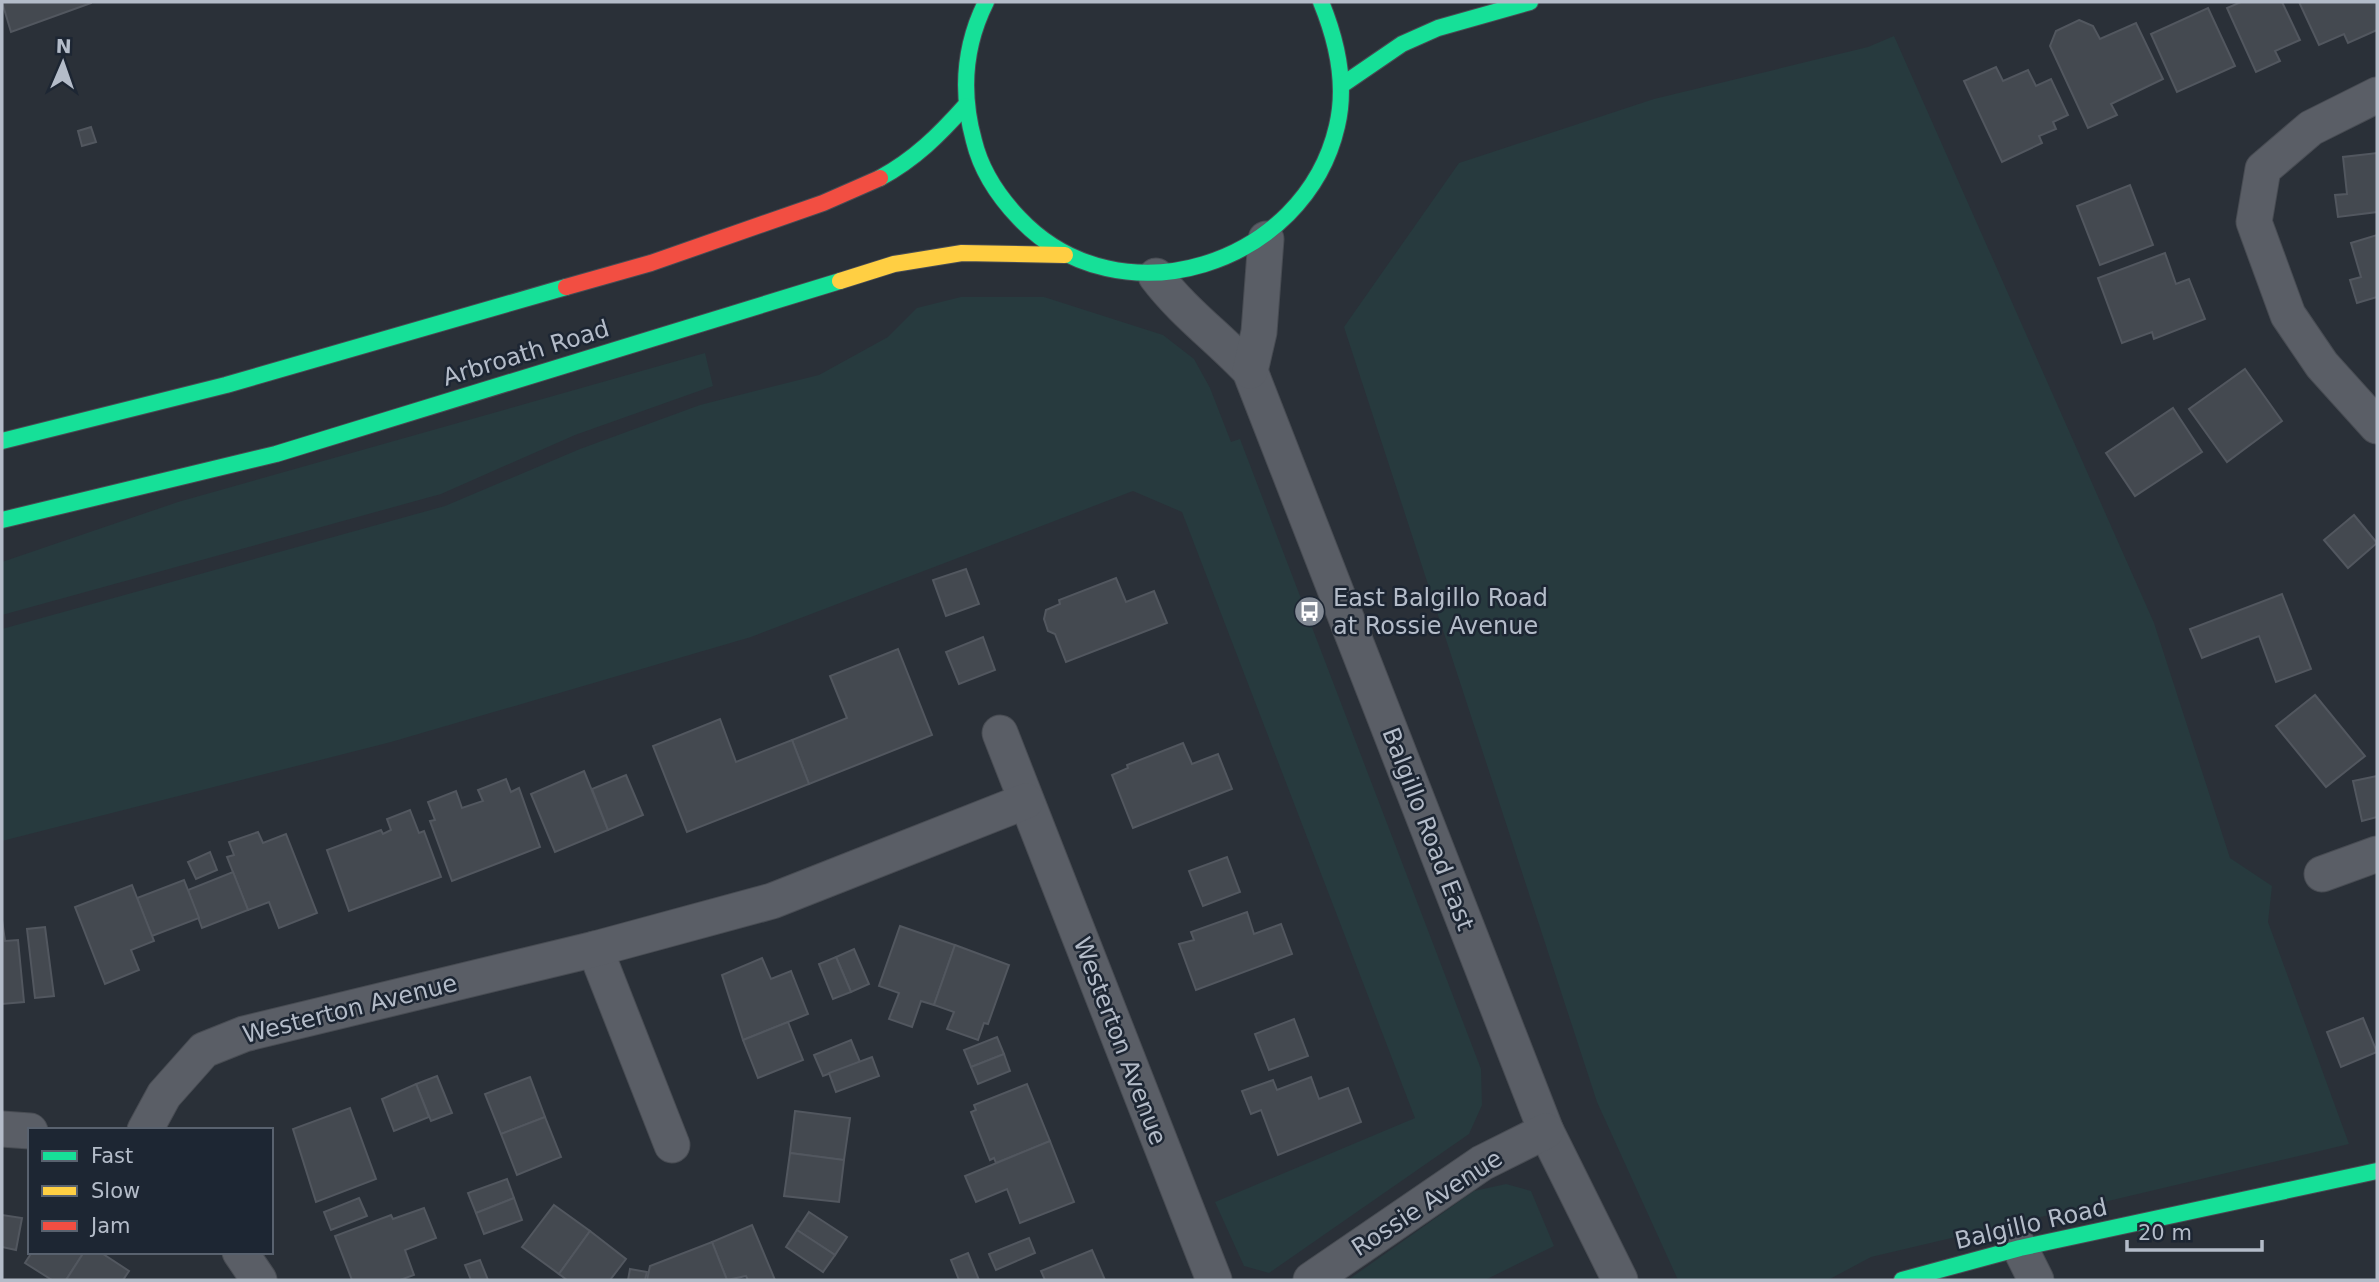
<svg xmlns="http://www.w3.org/2000/svg" width="2379" height="1282" font-family="'DejaVu Sans',sans-serif">
	<style>
		.green { fill: #273a3e }
		.building { fill: #444950; stroke: #52575f; stroke-width: 2 }
		.lines { fill: none; stroke-linecap: round; stroke-linejoin: round }
		.street-casing { stroke: #484c53; stroke-width: 37 }
		.fast-casing { stroke: #484c53; stroke-width: 18 }
		.slow-casing { stroke: #484c53; stroke-width: 18 }
		.jam-casing { stroke: #484c53; stroke-width: 18 }
		.street { stroke: #5a5e66; stroke-width: 35 }
		.fast { stroke: #16e098; stroke-width: 16 }
		.slow { stroke: #ffcf43; stroke-width: 16 }
		.jam { stroke: #f24e42; stroke-width: 16 }
		.labels { text-anchor: middle; stroke-width: 5; stroke-linejoin: round; paint-order: stroke }
		.street-label { font-size: 24px; fill: #b4bcc9; stroke: #1d2633 }
		.poi-label { font-size: 24px; fill: #b4bcc9; stroke: #1d2633; text-anchor: start }
	</style>
	<rect width="100%" height="100%" fill="#2a3038"/>
	<!-- green -->
	<g class="green">
		<path d="M1894 36 2154 623 2230 858 2272 886 2268 922 2349 1144 1871 1257 1828 1280H1678L1597 1102 1344 327 1459 163 1654 99 1868 47Z"/>
		<path d="M961 297H1044L1163 335 1194 359 1210 388 1231 442 1240 439 1481 1069 1482 1105 1469 1134 1269 1273 1244 1266 1215 1202 1415 1118 1182 512 1133 491 751 637 391 742 2 841V629L445 506 580 449 700 405 819 375 888 337 917 308Z"/>
		<path d="M705 353 713 386 575 435 441 494 2 615V562L178 502Z"/>
		<path d="M1506 1184 1531 1191 1554 1246 1485 1280H1348L1474 1191Z"/>
	</g>
	<!-- building -->
	<g class="building">
		<path d="M2 2H91V3L11 32Z"/>
		<path d="M2241 2H2282L2300 40 2275 51 2280 61 2256 72 2227 8Z"/>
		<path d="M2299 2H2377V30L2348 43 2344 34 2319 45Z"/>
		<path d="M2208 8 2235 66 2177 92 2151 34Z"/>
		<path d="M2079 20 2093 26 2100 39 2136 23 2163 79 2111 104 2117 115 2088 128 2050 46 2056 31Z"/>
		<path d="M1996 67 2003 81 2028 70 2036 86 2051 79 2068 115 2053 122 2056 129 2039 136 2042 143 2002 162 1964 81Z"/>
		<path d="M91 127 96 142 82 146 78 131Z"/>
		<path d="M2377 153V212L2338 217 2335 195 2347 194 2343 157Z"/>
		<path d="M2130 185 2153 245 2100 265 2077 206Z"/>
		<path d="M2377 235V297L2357 303 2350 280 2361 277 2351 243Z"/>
		<path d="M2165 253 2176 284 2189 279 2205 319 2154 339 2152 332 2122 343 2098 278Z"/>
		<path d="M2245 369 2282 421 2227 462 2189 409Z"/>
		<path d="M2173 408 2202 452 2135 496 2106 453Z"/>
		<path d="M2354 515 2377 543 2348 568 2324 540Z"/>
		<path d="M966 569 979 604 946 616 933 580Z"/>
		<path d="M1116 578 1126 602 1154 591 1167 623 1066 662 1055 634 1048 631 1044 619 1046 610 1060 604 1059 600Z"/>
		<path d="M2282 594 2311 669 2276 682 2259 636 2202 658 2190 629Z"/>
		<path d="M983 637 995 670 959 684 946 652Z"/>
		<path d="M898 649 932 735 809 784 792 740 847 718 830 676Z"/>
		<path d="M2315 695 2365 756 2326 787 2276 726Z"/>
		<path d="M720 719 736 762 792 740 809 784 687 832 653 746Z"/>
		<path d="M1183 743 1192 764 1218 754 1232 789 1133 828 1112 775 1128 768 1127 765Z"/>
		<path d="M584 771 608 830 555 852 531 794Z"/>
		<path d="M626 775 643 815 608 830 592 789Z"/>
		<path d="M2377 776V817L2362 821 2353 781Z"/>
		<path d="M506 779 511 792 519 788 540 847 452 881 430 821 435 820 428 802 456 791 462 808 483 801 478 790Z"/>
		<path d="M410 810 419 833 424 831 441 877 349 911 327 850 381 830 383 834 391 830 387 819Z"/>
		<path d="M258 832 263 843 286 834 317 913 279 928 269 902 248 910 227 857 234 855 229 842Z"/>
		<path d="M210 852 217 870 196 879 188 862Z"/>
		<path d="M1227 857 1240 892 1203 906 1189 871Z"/>
		<path d="M233 872 248 910 202 928 188 890Z"/>
		<path d="M184 880 199 918 152 936 137 898Z"/>
		<path d="M132 885 154 941 131 950 139 970 105 984 75 907Z"/>
		<path d="M1247 912 1254 934 1281 924 1292 954 1196 990 1179 944 1194 940 1191 932Z"/>
		<path d="M2 920 5 941 18 940 24 1002 2 1004Z"/>
		<path d="M900 926 955 945 934 1005 921 1001 912 1027 889 1019 899 993 879 986Z"/>
		<path d="M45 927 54 996 35 998 27 929Z"/>
		<path d="M955 945 1009 965 988 1024 984 1023 978 1040 947 1029 954 1012 934 1005Z"/>
		<path d="M854 949 869 984 851 992 836 957Z"/>
		<path d="M836 957 851 992 833 999 819 964Z"/>
		<path d="M762 958 771 979 791 971 808 1014 743 1040 722 975Z"/>
		<path d="M2363 1018 2377 1052 2341 1067 2327 1032Z"/>
		<path d="M1294 1019 1308 1056 1269 1070 1255 1034Z"/>
		<path d="M788 1022 803 1060 758 1078 743 1040Z"/>
		<path d="M997 1037 1004 1054 971 1067 964 1050Z"/>
		<path d="M851 1040 860 1062 823 1076 814 1055Z"/>
		<path d="M1004 1054 1010 1071 978 1084 971 1067Z"/>
		<path d="M872 1057 879 1076 836 1092 829 1073Z"/>
		<path d="M437 1076 452 1113 431 1121 416 1084Z"/>
		<path d="M530 1077 545 1117 501 1134 485 1094Z"/>
		<path d="M1311 1077 1319 1099 1348 1088 1361 1122 1278 1155 1261 1110 1251 1114 1242 1091 1273 1080 1277 1090Z"/>
		<path d="M416 1084 429 1117 394 1131 382 1099Z"/>
		<path d="M1027 1084 1050 1141 996 1163 994 1158 990 1160 971 1112 976 1110 974 1105Z"/>
		<path d="M350 1108 376 1179 316 1202 293 1129Z"/>
		<path d="M795 1111 850 1118 844 1160 790 1153Z"/>
		<path d="M545 1117 561 1157 517 1175 501 1134Z"/>
		<path d="M1050 1141 1074 1202 1020 1223 1007 1189 976 1202 965 1176Z"/>
		<path d="M790 1153 844 1160 839 1202 784 1196Z"/>
		<path d="M507 1179 514 1198 476 1213 468 1193Z"/>
		<path d="M359 1198 367 1216 331 1230 324 1212Z"/>
		<path d="M514 1198 522 1220 484 1234 476 1213Z"/>
		<path d="M554 1205 590 1231 559 1274 522 1247Z"/>
		<path d="M424 1208 436 1238 405 1250 414 1275 400 1280H352L335 1236 391 1215 393 1219Z"/>
		<path d="M809 1212 847 1237 835 1255 797 1230Z"/>
		<path d="M2 1215 22 1218 16 1250 2 1247Z"/>
		<path d="M752 1225 775 1280H748L746 1276 727 1280 712 1242Z"/>
		<path d="M797 1230 835 1255 823 1272 786 1247Z"/>
		<path d="M590 1231 626 1259 610 1280H567L559 1274Z"/>
		<path d="M1029 1238 1035 1253 996 1270 989 1254Z"/>
		<path d="M712 1242 727 1280H647L650 1266Z"/>
		<path d="M1092 1250 1105 1280H1045L1041 1271Z"/>
		<path d="M32 1252H84L66 1280H52L25 1263Z"/>
		<path d="M84 1252H100L129 1271 123 1280H66Z"/>
		<path d="M968 1253 979 1280H959L951 1260Z"/>
		<path d="M480 1260 488 1280H471L465 1265Z"/>
		<path d="M630 1269 647 1272 645 1280H628Z"/>
	</g>
	<g class="lines">
		<defs>
			<g id="street">
				<path d="M2377 95 2311 128 2263 169 2254 222 2288 315 2322 365 2377 426"/>
				<path d="M1156 276C1183 312 1219 338 1250 371L1546 1131 1620 1280"/>
				<path d="M1250 371 1259 332 1266 239"/>
				<path d="M1000 733 1214 1280"/>
				<path d="M2322 874 2377 854"/>
				<path d="M595 949 672 1145"/>
				<path d="M2 1129 30 1131"/>
				<path d="M145 1130 164 1095 204 1050 244 1034 595 949 772 901 1026 801"/>
				<path d="M2020 1248 2036 1280"/>
				<path d="M240 1252 259 1280"/>
				<path d="M1311 1280 1482 1163 1546 1131"/>
			</g>
			<g id="fast">
				<path d="M986 2C964 46 961 94 974 141 981 170 999 197 1019 218 1120 325 1305 265 1337 126 1347 84 1337 41 1321 2"/>
				<path d="M1342 85 1402 44 1438 28 1530 2"/>
				<path d="M880 178C915 159 939 135 965 106"/>
				<path d="M2 441 226 385 566 287"/>
				<path d="M2 520 276 454 840 281"/>
				<path d="M1902 1280 2020 1248 2377 1171"/>
			</g>
			<path id="slow" d="M840 281 894 264 962 253 1065 255"/>
			<path id="jam" d="M566 287 651 263 823 203 880 178"/>
		</defs>
		<!-- street casing -->
		<use href="#street" class="street-casing"/>
		<!-- fast casing -->
		<use href="#fast" class="fast-casing"/>
		<!-- slow casing -->
		<use href="#slow" class="slow-casing"/>
		<!-- jam casing -->
		<use href="#jam" class="jam-casing"/>
		<!-- street -->
		<use href="#street" class="street"/>
		<!-- fast -->
		<use href="#fast" class="fast"/>
		<!-- slow -->
		<use href="#slow" class="slow"/>
		<!-- jam -->
		<use href="#jam" class="jam"/>
	</g>
	<!-- icons -->
	<defs>
		<symbol id="bus-disc" viewBox="-11 -11 22 22"><circle r="9.5" fill="#848b96" stroke="#1d2633"/><path d="M-5-6H5V4H4V6H2V4H-2V6H-4V4H-5ZM-3.5-4V0h7V-4ZM-3.5 1.2v1.5H-2V1.2ZM2 1.2v1.5H3.5V1.2Z" fill="#fff"/></symbol>
	</defs>
	<g fill-rule="evenodd">
		<use href="#bus-disc" x="1292" y="594" width="35" height="35"/>
	</g>
	<g class="labels">
		<!-- street labels -->
		<g class="street-label">
			<text transform="translate(526 353) rotate(-17)" y="8">Arbroath Road</text>
			<text transform="translate(1428 829) rotate(69)" y="8">Balgillo Road East</text>
			<text transform="translate(350 1009) rotate(-14)" y="8">Westerton Avenue</text>
			<text transform="translate(1120 1041) rotate(69)" y="8">Westerton Avenue</text>
			<text transform="translate(1427 1203) rotate(-33)" y="8">Rossie Avenue</text>
			<text transform="translate(2031 1224) rotate(-13)" y="8">Balgillo Road</text>
		</g>
		<!-- poi labels -->
		<g class="poi-label">
			<text x="1333" y="606">East Balgillo Road<tspan x="1333" dy="28">at Rossie Avenue</tspan></text>
		</g>
	</g>
	<!-- border -->
	<rect width="2379" height="1282" fill="none" stroke="#b4bcc9" stroke-width="7"/>
	<!-- legend -->
	<rect x="28" y="1128" width="245" height="126" fill="#1d2633" stroke="#59626f" stroke-width="2"/>
	<rect x="42" y="1151" width="35" height="10" fill="#16e098" stroke="#59626f" stroke-width="2"/>
	<text x="91" y="1163" font-size="21" fill="#b4bcc9">Fast</text>
	<rect x="42" y="1186" width="35" height="10" fill="#ffcf43" stroke="#59626f" stroke-width="2"/>
	<text x="91" y="1198" font-size="21" fill="#b4bcc9">Slow</text>
	<rect x="42" y="1221" width="35" height="10" fill="#f24e42" stroke="#59626f" stroke-width="2"/>
	<text x="91" y="1233" font-size="21" fill="#b4bcc9">Jam</text>
	<!-- north arrow -->
	<g transform="translate(63 63) rotate(2)" stroke="#1d2633" stroke-width="5" paint-order="stroke">
	<path d="M0-5L12 26L0 18L-12 26Z" fill="#b4bcc9"/>
	<text y="-10" font-size="19" font-weight="bold" text-anchor="middle" fill="#b4bcc9">N</text>
	</g>
	<!-- scale -->
	<path d="M2127 1240v10h135v-10" fill="none" stroke="#b4bcc9" stroke-width="3.5"/>
	<text x="2138" y="1240" font-size="21" fill="#b4bcc9" stroke="#1d2633" stroke-width="5" paint-order="stroke">20 m</text>
</svg>
